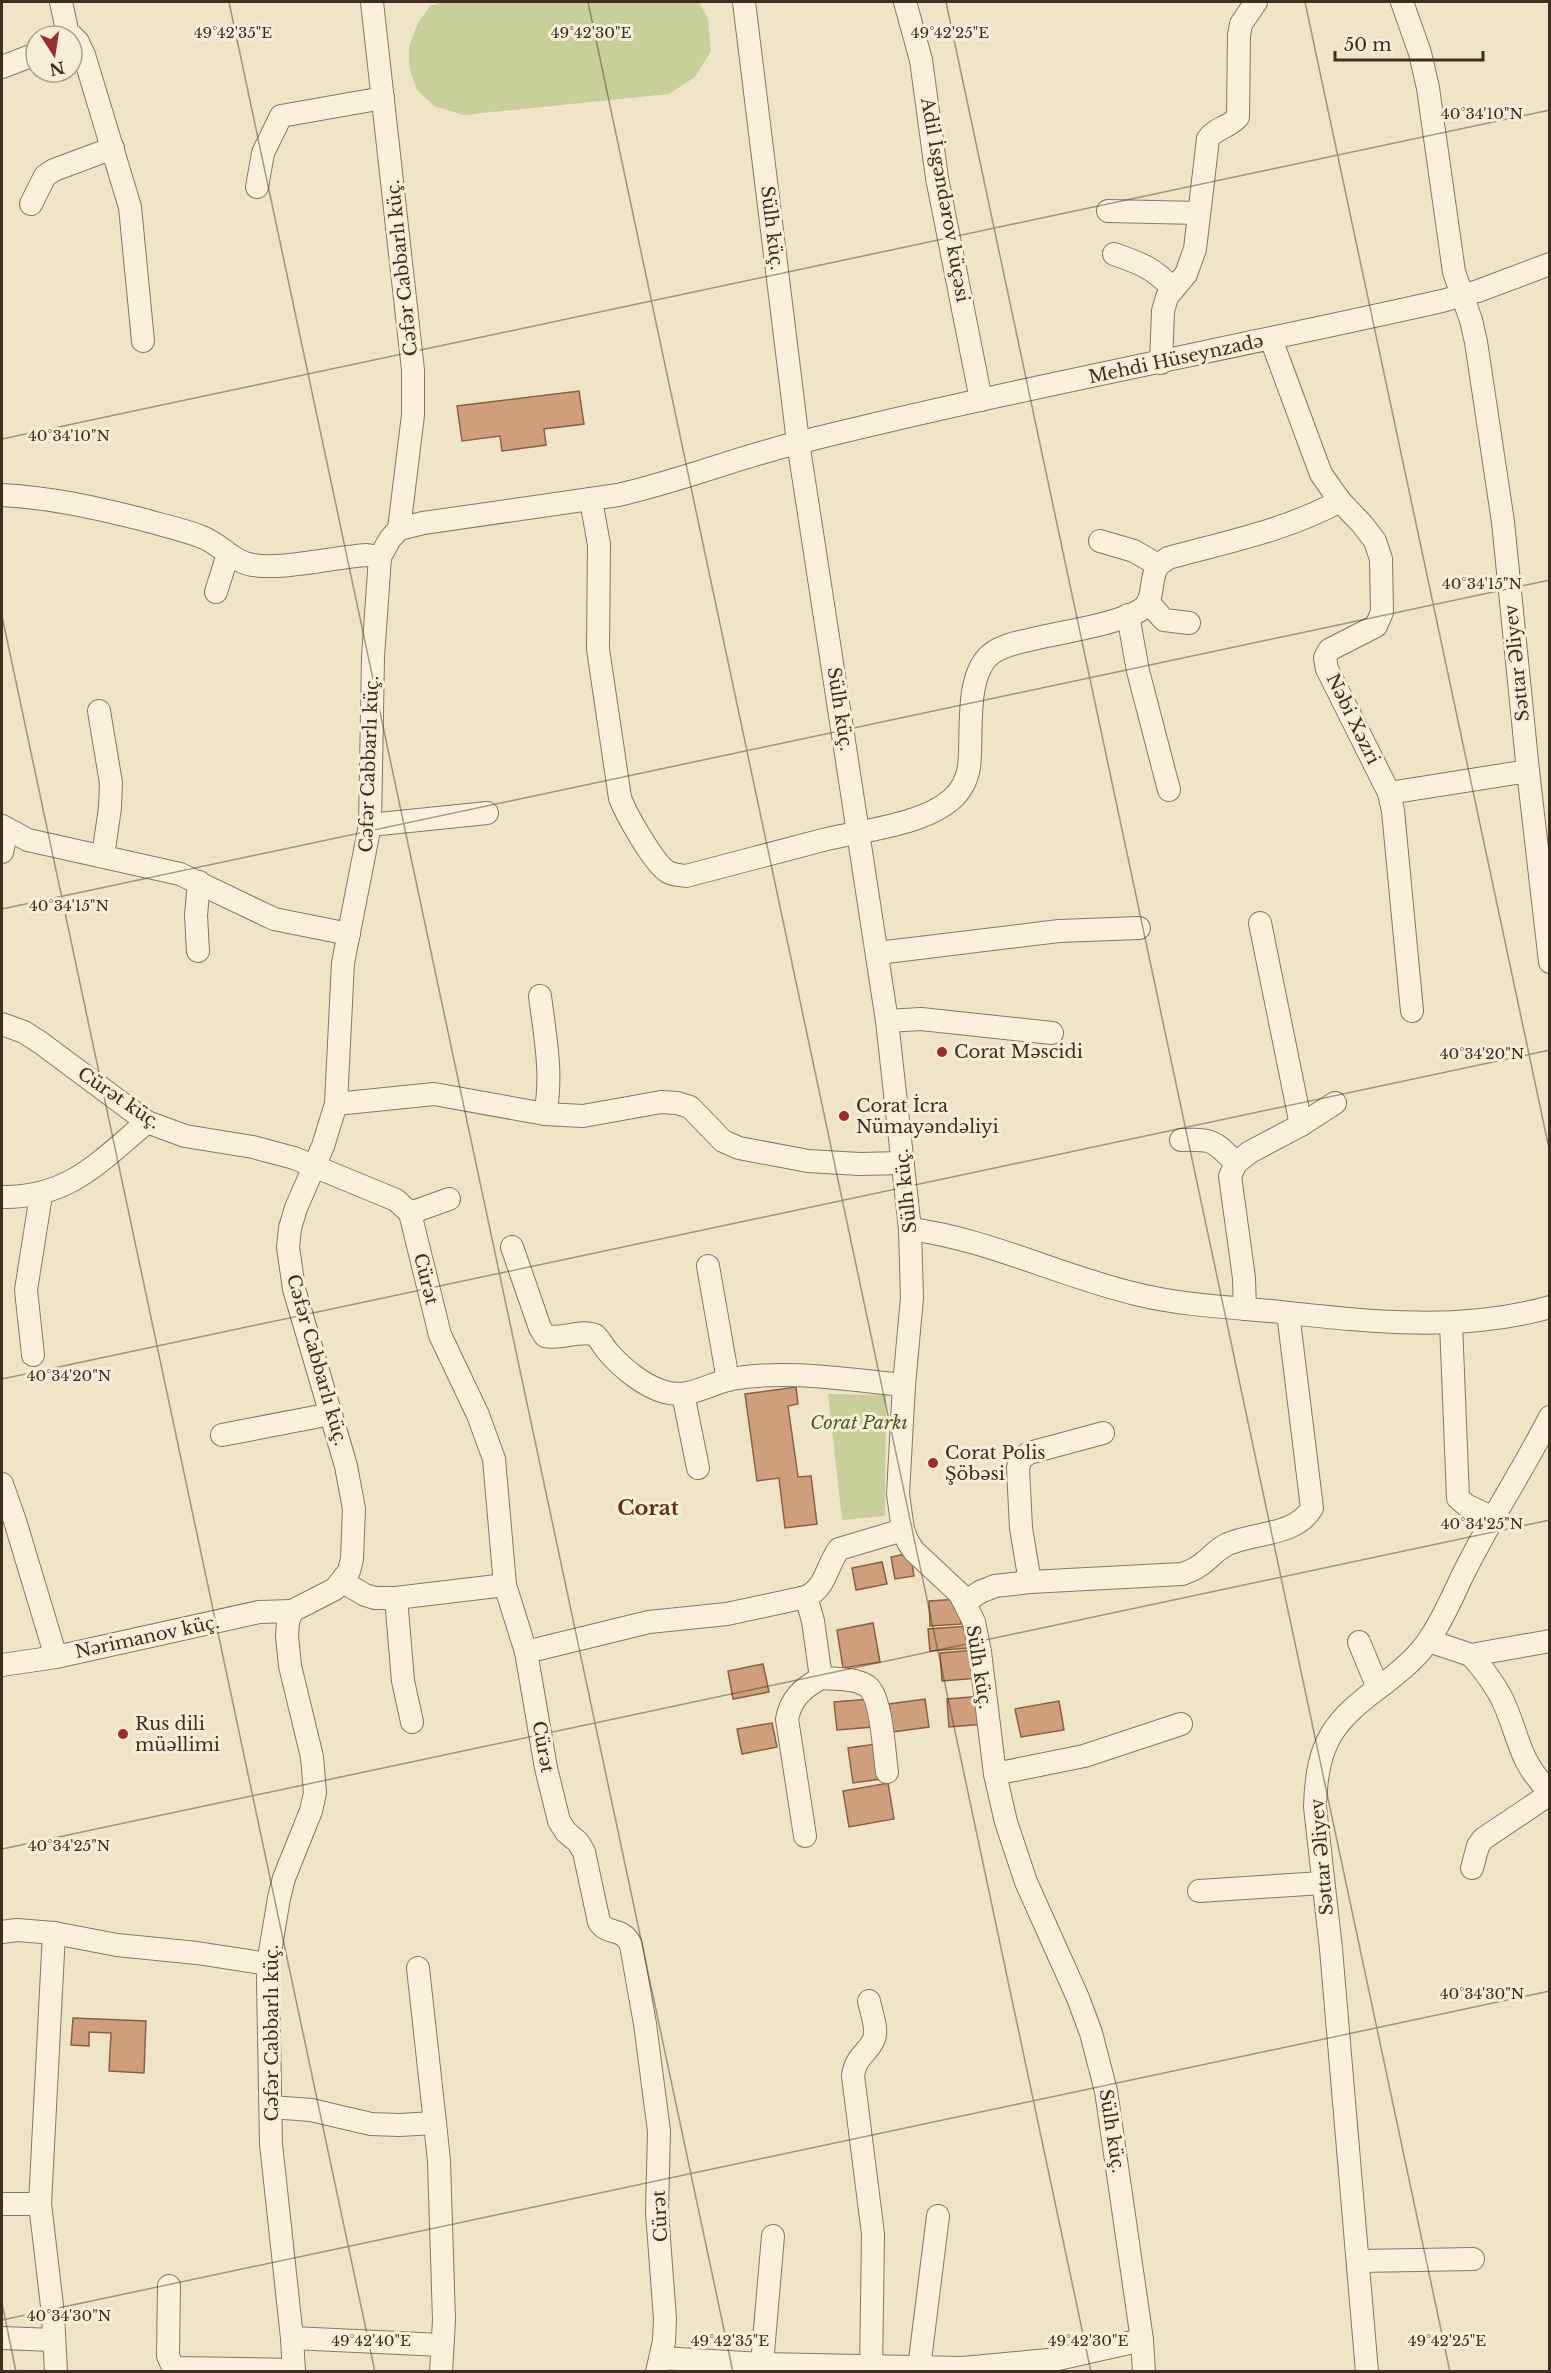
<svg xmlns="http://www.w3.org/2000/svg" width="1551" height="2373" font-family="'Libre Baskerville',serif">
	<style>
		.green { fill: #c9cf9b }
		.building { fill: #cf9f7d; stroke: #8d5f41; stroke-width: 1.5 }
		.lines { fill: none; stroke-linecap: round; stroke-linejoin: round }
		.minor-casing { stroke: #8d765c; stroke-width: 24 }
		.minor { stroke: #faf1dc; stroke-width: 22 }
		.ticks { fill: none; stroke: #3d2e20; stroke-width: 1.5; stroke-opacity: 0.45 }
		.poi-dot { fill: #9e2a2b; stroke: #f7eed8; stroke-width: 2 }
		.labels { text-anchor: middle; stroke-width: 6; stroke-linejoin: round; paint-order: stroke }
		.street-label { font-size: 18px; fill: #3d2e20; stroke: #f7eed8 }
		.poi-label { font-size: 18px; fill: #3d2e20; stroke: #f7eed8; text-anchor: start }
		.park-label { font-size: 18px; font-style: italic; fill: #4d5a26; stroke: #f7eed8 }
		.quarter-label { font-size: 21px; font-weight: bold; fill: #6b2e1e; stroke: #f7eed8 }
		.ticks-label { font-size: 15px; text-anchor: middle; fill: #3d2e20; stroke: #f7eed8; stroke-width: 6; stroke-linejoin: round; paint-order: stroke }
	</style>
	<rect width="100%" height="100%" fill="#f0e4c8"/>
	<!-- green -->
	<g class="green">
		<path d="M444 2H699L708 19 711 51 695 77 669 94 464 115 434 106 417 90 409 67V46L418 23 430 6Z"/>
		<path d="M828 1394 886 1395 885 1516 842 1520Z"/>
	</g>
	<!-- building -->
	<g class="building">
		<path d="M579 391 584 424 544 429 546 445 502 451 500 436 462 441 457 406Z"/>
		<path d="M796 1387 798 1404 788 1406 798 1477 811 1476 817 1524 785 1528 779 1478 757 1481 745 1394Z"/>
		<path d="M910 1553 914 1576 895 1579 891 1557Z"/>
		<path d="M882 1562 887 1584 856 1590 852 1568Z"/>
		<path d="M960 1599 961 1624 930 1626 929 1601Z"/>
		<path d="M873 1623 880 1662 843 1668 837 1630Z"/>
		<path d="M968 1626 970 1648 930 1651 928 1629Z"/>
		<path d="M976 1650 978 1678 942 1681 940 1653Z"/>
		<path d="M763 1664 769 1692 733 1699 728 1671Z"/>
		<path d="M983 1696 985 1724 949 1727 947 1699Z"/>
		<path d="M870 1699 873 1727 837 1730 834 1702Z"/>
		<path d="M925 1699 929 1727 893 1732 889 1704Z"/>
		<path d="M1059 1701 1064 1730 1021 1737 1015 1709Z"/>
		<path d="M772 1723 777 1747 742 1754 737 1729Z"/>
		<path d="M876 1744 881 1779 853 1783 848 1748Z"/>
		<path d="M888 1783 894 1819 849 1827 843 1791Z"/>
		<path d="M73 2018 146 2021 144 2073 109 2071 111 2033 89 2032V2046L71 2045Z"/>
	</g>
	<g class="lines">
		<defs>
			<g id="minor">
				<path d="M61 2 66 25 64 36"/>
				<path d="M744 2 798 442 887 1021 910 1229 912 1298 904 1385 898 1494 903 1530 908 1542 914 1551 960 1594 974 1622 980 1652 995 1774 1006 1822 1026 1882 1078 1998 1091 2033 1106 2091 1142 2340 1144 2372"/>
				<path d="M905 2 921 60 937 178 981 400"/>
				<path d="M1402 2 1420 53 1428 88 1454 272 1471 320 1476 342 1503 522 1528 771 1550 962"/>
				<path d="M72 36 78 42 84 55 130 207 143 341"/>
				<path d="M2 67 36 54"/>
				<path d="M257 187 263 153 281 116 383 98"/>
				<path d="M31 204 45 176 54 170 113 148"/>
				<path d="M1108 211 1199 213"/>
				<path d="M1114 254C1140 263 1154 268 1173 289"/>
				<path d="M1271 339 1321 474 1340 501 1362 524 1375 541 1381 559 1382 612 1376 626 1329 650 1325 658 1327 669 1389 793 1393 811 1412 1011"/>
				<path d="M1161 363 1163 311 1167 297 1186 274 1195 249 1208 139C1215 128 1230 127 1238 117L1239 35 1241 24 1256 2"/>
				<path d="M2 495C53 498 92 507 141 519 161 525 182 529 202 537 221 544 232 562 253 565 283 570 335 557 367 555L380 557"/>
				<path d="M591 500 599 545 598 649 620 798C626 814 654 864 668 872 673 875 680 875 686 876 732 864 777 852 823 840 862 830 921 826 952 799 961 791 967 779 969 767 973 735 964 676 991 654 1002 645 1020 642 1033 639 1066 631 1109 626 1139 611 1157 601 1148 580 1158 566 1160 563 1165 561 1168 558 1227 542 1287 530 1340 501"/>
				<path d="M399 529 423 523 618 495C680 481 739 457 801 442 1013 389 1229 349 1442 301L1478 291 1550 264"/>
				<path d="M1100 541 1134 551 1158 565"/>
				<path d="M216 592 228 554"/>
				<path d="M1148 602 1164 620 1189 623"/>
				<path d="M1128 615 1138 671 1169 790"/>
				<path d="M99 711 111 783 110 808 103 856"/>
				<path d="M1389 793 1528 771"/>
				<path d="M370 825 487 813"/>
				<path d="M2 826 28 840 180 874 274 919 349 934"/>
				<path d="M2 852 7 830"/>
				<path d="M1260 923 1301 1125"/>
				<path d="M198 951 196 915 199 882"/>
				<path d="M878 953 1059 931 1139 928"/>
				<path d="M540 996C545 1036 553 1075 545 1114"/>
				<path d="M887 1021 921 1019 1052 1033"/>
				<path d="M2 1024 24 1032 41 1043 147 1122 185 1136 253 1147 294 1158 396 1200 410 1213 440 1335 478 1415 494 1459 505 1585 526 1652 546 1768 559 1821 566 1832 578 1842 584 1852 599 1922C608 1936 622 1926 631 1945L645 2024 659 2131 657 2212 665 2319 664 2341 657 2372"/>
				<path d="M336 1104 434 1094 545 1114 583 1116 661 1102 677 1103 690 1107 723 1141 739 1148 808 1161 860 1164 903 1163"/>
				<path d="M1181 1140C1213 1139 1213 1140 1236 1163"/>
				<path d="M2 1197C69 1198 99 1162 147 1122"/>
				<path d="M410 1213 449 1199"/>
				<path d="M910 1229C988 1239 1060 1276 1136 1294 1180 1305 1226 1307 1271 1311 1364 1321 1458 1333 1550 1307"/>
				<path d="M512 1247 540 1328 545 1336C561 1340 582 1329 595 1335 600 1339 604 1348 609 1353 622 1368 645 1387 665 1392 688 1399 709 1384 731 1379 787 1369 848 1380 904 1385"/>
				<path d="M708 1266 728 1380"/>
				<path d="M1245 1309 1244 1278 1230 1176 1236 1163 1250 1152 1301 1125 1335 1103"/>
				<path d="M1451 1323 1458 1498 1466 1505 1493 1518"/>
				<path d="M33 1355 26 1290 41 1195"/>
				<path d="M683 1394 698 1468"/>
				<path d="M222 1435 331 1414"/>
				<path d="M2 1484 15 1521 56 1657"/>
				<path d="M343 1582 365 1595 375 1598H396L505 1585"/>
				<path d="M1030 1582 1021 1528 1018 1468 1021 1459 1029 1453 1103 1433"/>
				<path d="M396 1598 403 1681 412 1722"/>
				<path d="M965 1602 980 1592 995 1586 1030 1582 1182 1574C1187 1572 1194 1570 1199 1566 1210 1559 1216 1549 1228 1544 1255 1532 1296 1536 1312 1508L1288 1313"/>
				<path d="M1429 1641 1471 1655 1550 1641"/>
				<path d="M1359 1642 1378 1688"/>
				<path d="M526 1652 649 1622 727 1614 806 1597C827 1587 826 1566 839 1549L903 1530"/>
				<path d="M1471 1655C1483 1669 1495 1684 1503 1701 1520 1738 1518 1761 1550 1792"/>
				<path d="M2 1665 56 1657 259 1612 292 1611"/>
				<path d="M821 1678C836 1679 854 1678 867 1686 882 1696 884 1753 887 1772"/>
				<path d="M995 1774 1084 1756 1181 1724"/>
				<path d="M805 1836 787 1719C791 1698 803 1688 821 1678L813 1621 806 1597"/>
				<path d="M1472 1868 1478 1846 1483 1839 1550 1794"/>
				<path d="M1199 1891 1322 1883"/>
				<path d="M2 1932 17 1930 54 1933 117 1945 197 1953 268 1964"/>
				<path d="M54 1933 40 2204 53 2314 56 2372"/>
				<path d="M418 1968 435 2123"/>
				<path d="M869 2001C871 2012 878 2029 874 2039 868 2053 855 2057 853 2076L873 2234 871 2372"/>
				<path d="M271 2107 311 2110 371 2124 399 2125 435 2123 439 2161 444 2320 441 2372"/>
				<path d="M2 2204H40"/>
				<path d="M1360 2261 1473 2259"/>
				<path d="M169 2286 168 2356 172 2365 179 2368 294 2370"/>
				<path d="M2 2338 54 2340"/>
				<path d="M292 2338 442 2345"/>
				<path d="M661 2358 762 2364 963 2368 1058 2359 1142 2340"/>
				<path d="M762 2364 773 2236"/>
				<path d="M919 2368 938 2216"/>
				<path d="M294 2372 292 2338 271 2144 268 1981V1964L279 1898 284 1878 311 1811 315 1793 312 1757 290 1666 287 1636 288 1622 292 1611 335 1589 349 1571 352 1559 354 1509 346 1466 294 1289 288 1247 290 1228 296 1208 323 1146 336 1104 343 963 370 825 373 657 380 557 390 539 399 529 413 415V370L372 2"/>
				<path d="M1367 2372 1331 1949 1315 1807C1317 1741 1333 1721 1385 1683 1402 1670 1419 1656 1430 1638 1447 1613 1457 1584 1472 1557 1497 1509 1526 1464 1550 1417"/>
			</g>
		</defs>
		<!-- minor casing -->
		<use href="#minor" class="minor-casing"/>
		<!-- minor -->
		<use href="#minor" class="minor"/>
	</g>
	<!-- ticks -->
	<path class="ticks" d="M229 2 733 2372M588 2 1091 2372M946 2 1450 2372M1305 2 1550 1153M2 439 1550 110M2 616 375 2372M2 909 1550 580M2 1379 1550 1050M2 1849 1550 1520M2 2303 16 2372M2 2320 1550 1991"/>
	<!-- markers -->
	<g class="poi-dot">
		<circle cx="942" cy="1052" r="6"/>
		<circle cx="844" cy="1116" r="6"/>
		<circle cx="933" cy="1463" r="6"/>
		<circle cx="123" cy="1734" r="6"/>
	</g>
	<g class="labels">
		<!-- street labels -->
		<g class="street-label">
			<text transform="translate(945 200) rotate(80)" y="6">Adil İsgəndərov küçəsi</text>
			<text transform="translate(772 228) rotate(83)" y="6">Sülh küç.</text>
			<text transform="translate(402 268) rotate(-96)" y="6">Cəfər Cabbarlı küç.</text>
			<text transform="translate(1176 359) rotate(-12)" y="6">Mehdi Hüseynzadə</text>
			<text transform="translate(1517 663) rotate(-96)" y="6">Səttar Əliyev</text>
			<text transform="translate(840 709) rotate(81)" y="6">Sülh küç.</text>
			<text transform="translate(1353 719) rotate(64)" y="6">Nəbi Xəzri</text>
			<text transform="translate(369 764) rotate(-88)" y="6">Cəfər Cabbarlı küç.</text>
			<text transform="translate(119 1098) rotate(34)" y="6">Cürət küç.</text>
			<text transform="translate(906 1191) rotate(-96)" y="6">Sülh küç.</text>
			<text transform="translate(426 1279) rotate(76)" y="6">Cürət</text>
			<text transform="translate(317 1360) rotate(74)" y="6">Cəfər Cabbarlı küç.</text>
			<text transform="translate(147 1637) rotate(-12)" y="6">Nərimanov küç.</text>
			<text transform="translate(979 1667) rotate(81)" y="6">Sülh küç.</text>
			<text transform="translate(543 1747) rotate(80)" y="6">Cürət</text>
			<text transform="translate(1322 1857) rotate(-95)" y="6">Səttar Əliyev</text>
			<text transform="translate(272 2033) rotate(-90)" y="6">Cəfər Cabbarlı küç.</text>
			<text transform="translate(1112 2131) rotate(81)" y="6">Sülh küç.</text>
			<text transform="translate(660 2216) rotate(-93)" y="6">Cürət</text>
		</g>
		<!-- poi labels -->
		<g class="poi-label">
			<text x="954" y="1058">Corat Məscidi</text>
			<text x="856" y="1112">Corat İcra<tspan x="856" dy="21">Nümayəndəliyi</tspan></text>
			<text x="945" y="1459">Corat Polis<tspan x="945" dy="21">Şöbəsi</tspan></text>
			<text x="135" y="1730">Rus dili<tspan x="135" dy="21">müəllimi</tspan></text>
		</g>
		<!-- park labels -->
		<g class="park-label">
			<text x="859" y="1429">Corat Parkı</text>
		</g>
		<!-- quarter labels -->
		<g class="quarter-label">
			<text x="648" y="1515">Corat</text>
		</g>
	</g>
	<g class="ticks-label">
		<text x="233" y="38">49°42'35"E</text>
		<text x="591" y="38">49°42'30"E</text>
		<text x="950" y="38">49°42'25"E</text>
		<text x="1482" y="119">40°34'10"N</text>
		<text x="69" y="441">40°34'10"N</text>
		<text x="1482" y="589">40°34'15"N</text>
		<text x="69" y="911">40°34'15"N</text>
		<text x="1482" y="1059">40°34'20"N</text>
		<text x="69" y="1381">40°34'20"N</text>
		<text x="1482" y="1529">40°34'25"N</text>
		<text x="69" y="1851">40°34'25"N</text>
		<text x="1482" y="1999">40°34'30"N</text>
		<text x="69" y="2321">40°34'30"N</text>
		<text x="371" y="2346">49°42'40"E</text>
		<text x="730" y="2346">49°42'35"E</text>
		<text x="1088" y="2346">49°42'30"E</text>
		<text x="1447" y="2346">49°42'25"E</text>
	</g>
	<!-- border -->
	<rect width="1551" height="2373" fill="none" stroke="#3d2e20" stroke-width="6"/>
	<!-- north arrow -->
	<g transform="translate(54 54) rotate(168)"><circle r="28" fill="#f7eed8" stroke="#ada18e" stroke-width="1.5"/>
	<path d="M0-4.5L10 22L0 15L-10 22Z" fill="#9e2a2b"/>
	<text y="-9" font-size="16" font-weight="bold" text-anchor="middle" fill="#3d2e20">N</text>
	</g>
	<!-- scale -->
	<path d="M1335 51v9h148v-9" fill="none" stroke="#3d2e20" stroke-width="3"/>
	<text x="1344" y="51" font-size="18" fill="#3d2e20" stroke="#f7eed8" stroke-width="4.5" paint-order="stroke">50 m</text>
</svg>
